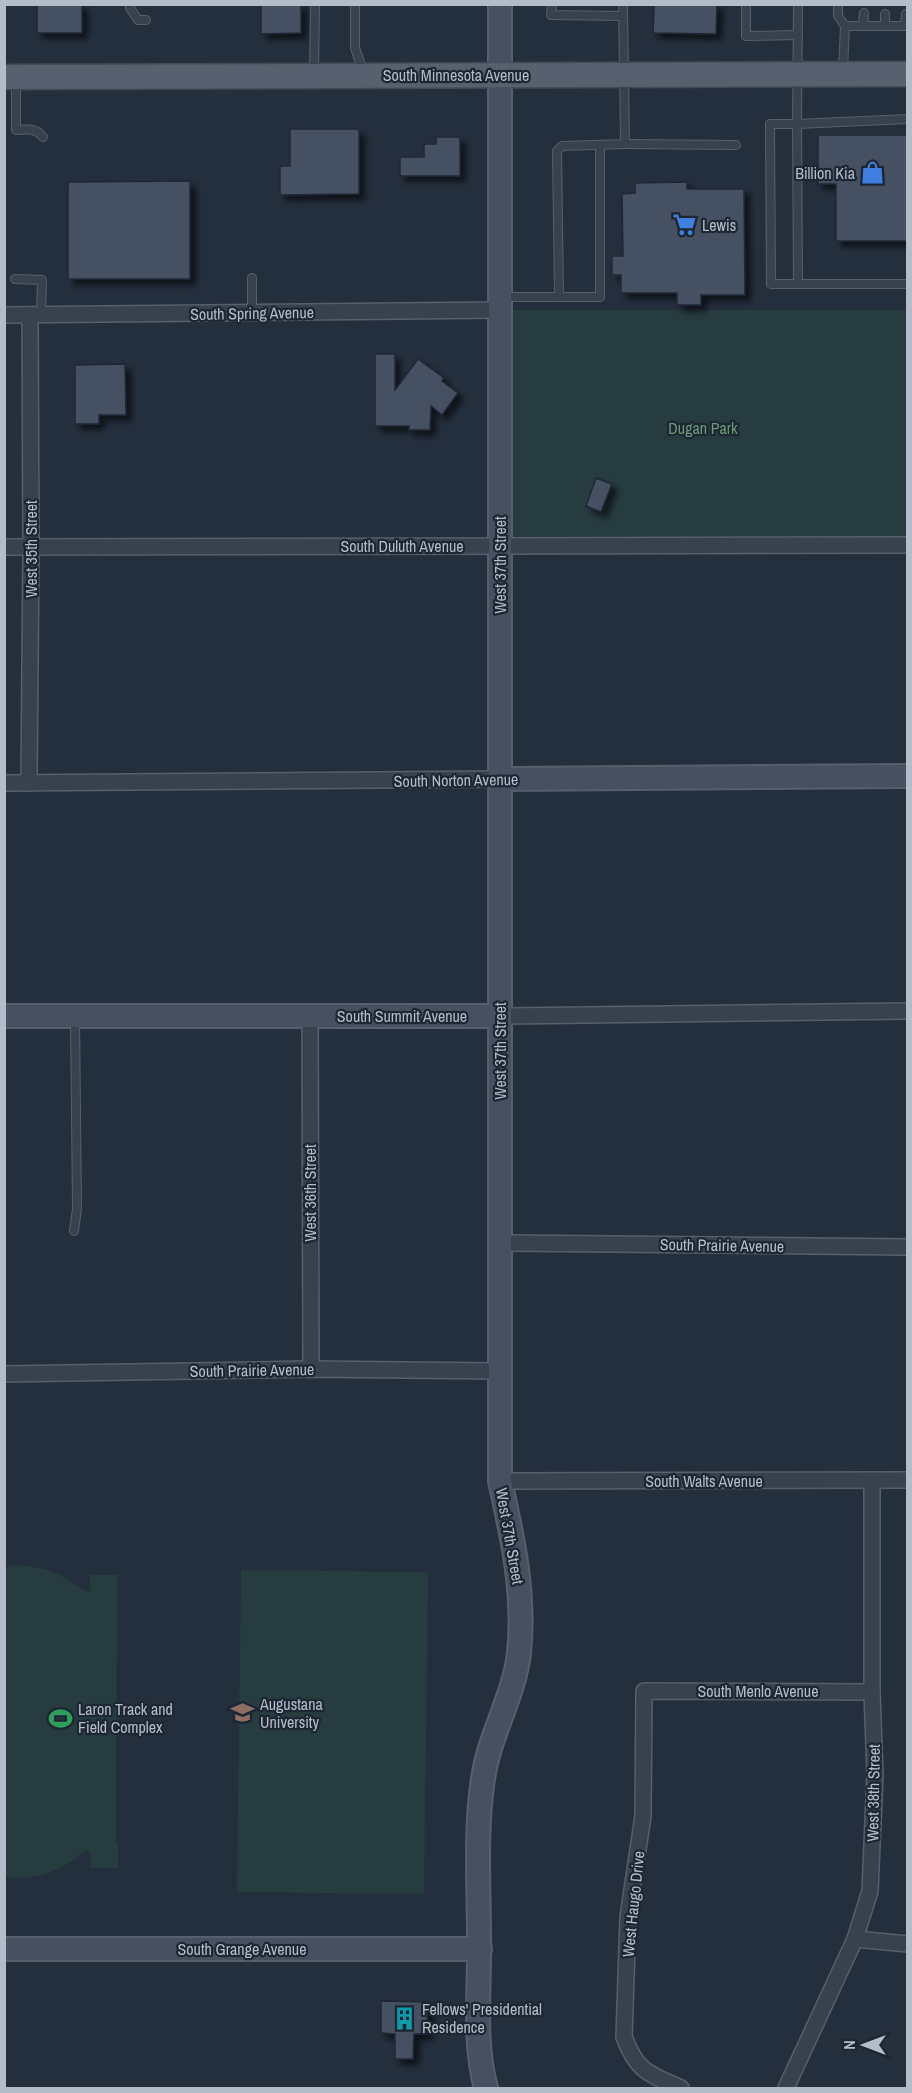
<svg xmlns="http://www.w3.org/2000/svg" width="912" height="2093" font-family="'Archivo Narrow',sans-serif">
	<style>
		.green { fill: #263c3f }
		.building { fill: #455162; stroke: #1f2835; stroke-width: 1.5; filter: url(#shadow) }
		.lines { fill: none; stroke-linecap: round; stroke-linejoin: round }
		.lane-casing { stroke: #565f6c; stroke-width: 10 }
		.street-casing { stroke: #565f6c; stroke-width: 18 }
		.secondary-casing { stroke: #565f6c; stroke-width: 26 }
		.primary-casing { stroke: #414a57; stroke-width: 27 }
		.lane { stroke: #38414e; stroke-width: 8 }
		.street { stroke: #38414e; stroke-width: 15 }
		.secondary { stroke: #465061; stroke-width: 22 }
		.primary { stroke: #56606e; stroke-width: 24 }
		.labels { text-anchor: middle; stroke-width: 4.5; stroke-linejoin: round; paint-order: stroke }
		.street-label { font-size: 16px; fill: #b4bcc9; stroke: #1d2633 }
		.poi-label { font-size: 16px; fill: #b4bcc9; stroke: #1d2633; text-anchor: start }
		.park-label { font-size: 16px; fill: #6b9a76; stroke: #1d2633 }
	</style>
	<defs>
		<filter id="shadow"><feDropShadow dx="5.5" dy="5.5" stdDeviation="3" flood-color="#0009"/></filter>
	</defs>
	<rect width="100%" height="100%" fill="#242f3e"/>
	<!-- green -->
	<g class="green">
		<path d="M499 310H907V545L499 546Z"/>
		<path d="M17 1565C36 1567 53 1569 69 1580 76 1584 82 1592 90 1591V1575H117L116 1845H118V1868H91V1852L85 1851C62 1871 36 1881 5 1877L4 1567Z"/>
		<path d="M241 1570 428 1572 424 1894 237 1892Z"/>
	</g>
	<!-- building -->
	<g class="building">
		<rect x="37" y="4" width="45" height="29"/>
		<path d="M261 4H301V33L261 34Z"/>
		<path d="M654 4H717L716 34 653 33Z"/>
		<path d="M290 129H359V194L280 195V166H290Z"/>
		<path d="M818 135H908V241H836V184H818Z"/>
		<path d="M436 137H460V176H400V157H424V144H436Z"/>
		<path d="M190 181V279H68V182Z"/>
		<path d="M687 182V189H744L745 295H701V305H677V293H621V275H612V256H623L622 194 635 193V183Z"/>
		<path d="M375 354H395V390L418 359 444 378 442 381 458 393 442 415 431 406 430 430H409V426H375Z"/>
		<path d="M125 364 126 415H99V424H75V365Z"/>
		<path d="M596 478 612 484 601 512 586 506Z"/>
		<path d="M381 2001 428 2002 427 2034H414L413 2059H395V2034L381 2033Z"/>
	</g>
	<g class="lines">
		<defs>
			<g id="lane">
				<path d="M130 4V8L138 20H146"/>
				<path d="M355 4V48L363 71"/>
				<path d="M552 4 551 15 623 16"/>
				<path d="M746 4V36L798 35"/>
				<path d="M798 4 797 124H770L771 284H908"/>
				<path d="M838 4V16L845 26"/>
				<path d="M885 14V26"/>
				<path d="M863 26 864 13"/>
				<path d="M905 26 906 14"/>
				<path d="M843 70 845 26H908"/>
				<path d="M314 74 315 4"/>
				<path d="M16 80V130C27 129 36 128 43 137"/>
				<path d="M625 144 736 145"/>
				<path d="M15 279 42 280 41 315"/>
				<path d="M798 284 797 124 908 119"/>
				<path d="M502 297H559L557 151 562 146 625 144 623 4"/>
				<path d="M559 297H600V145"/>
				<path d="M252 313V278"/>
				<path d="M74 1231 77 1209 75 1018"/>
			</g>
			<g id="street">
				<path d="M4 315 499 310"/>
				<path d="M4 547 908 545"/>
				<path d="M4 783 501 779"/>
				<path d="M29 783 31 547 30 315"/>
				<path d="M310 1016 311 1369"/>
				<path d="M499 1016 908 1011"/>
				<path d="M501 1243 908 1247"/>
				<path d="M4 1374 311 1369 499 1371"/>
				<path d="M500 1481 908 1480"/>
				<path d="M855 1939 908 1944"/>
				<path d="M681 2088C649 2074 637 2072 624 2037L628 1917 643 1816 644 1691 872 1692"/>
				<path d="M786 2088 855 1939 870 1891 875 1775 872 1692V1480"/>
			</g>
			<g id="secondary">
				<path d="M501 779 908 776"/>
				<path d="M4 1016H499"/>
				<path d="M4 1949H480"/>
				<path d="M486 2088C473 2041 480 1988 479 1939 479 1886 475 1831 483 1779 489 1735 514 1697 519 1653 525 1594 513 1539 500 1481V4"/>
			</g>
			<path id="primary" d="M4 77 908 74"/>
		</defs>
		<!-- lane casing -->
		<use href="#lane" class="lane-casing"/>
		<!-- street casing -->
		<use href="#street" class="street-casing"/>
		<!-- secondary casing -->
		<use href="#secondary" class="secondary-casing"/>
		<!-- primary casing -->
		<use href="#primary" class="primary-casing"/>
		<!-- lane -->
		<use href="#lane" class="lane"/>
		<!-- street -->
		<use href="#street" class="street"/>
		<!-- secondary -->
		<use href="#secondary" class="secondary"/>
		<!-- primary -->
		<use href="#primary" class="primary"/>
	</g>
	<!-- icons -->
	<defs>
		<symbol id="shop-bare" viewBox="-9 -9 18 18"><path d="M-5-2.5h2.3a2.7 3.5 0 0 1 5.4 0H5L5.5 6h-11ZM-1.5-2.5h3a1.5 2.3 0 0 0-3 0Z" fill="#3f7fe0" stroke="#1d2633" stroke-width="2.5" paint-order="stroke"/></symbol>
		<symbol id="supermarket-bare" viewBox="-9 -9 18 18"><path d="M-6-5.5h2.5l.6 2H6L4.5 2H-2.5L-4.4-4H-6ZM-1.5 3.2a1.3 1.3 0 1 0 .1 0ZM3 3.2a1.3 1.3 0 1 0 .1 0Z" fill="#3f7fe0" stroke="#1d2633" stroke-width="2.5" paint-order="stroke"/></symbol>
		<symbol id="university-bare" viewBox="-9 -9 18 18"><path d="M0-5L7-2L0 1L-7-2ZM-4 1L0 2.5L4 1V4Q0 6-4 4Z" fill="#8d6e63" stroke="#1d2633" stroke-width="2.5" paint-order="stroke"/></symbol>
		<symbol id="stadium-bare" viewBox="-9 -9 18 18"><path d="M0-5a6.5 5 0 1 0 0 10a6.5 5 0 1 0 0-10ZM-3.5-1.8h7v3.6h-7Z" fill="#2e9e5b" stroke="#1d2633" stroke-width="2.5" paint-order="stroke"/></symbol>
		<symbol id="building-bare" viewBox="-9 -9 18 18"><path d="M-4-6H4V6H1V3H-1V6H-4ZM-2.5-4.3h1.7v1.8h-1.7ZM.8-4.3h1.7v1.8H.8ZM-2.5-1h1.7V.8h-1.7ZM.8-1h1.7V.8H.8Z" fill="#0f9aa8" stroke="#1d2633" stroke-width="2.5" paint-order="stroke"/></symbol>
	</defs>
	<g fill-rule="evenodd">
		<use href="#shop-bare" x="856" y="156" width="33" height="33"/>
		<use href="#supermarket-bare" x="668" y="208" width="33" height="33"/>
		<use href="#university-bare" x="226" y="1696" width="33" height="33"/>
		<use href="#stadium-bare" x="44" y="1702" width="33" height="33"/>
		<use href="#building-bare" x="388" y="2002" width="33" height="33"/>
	</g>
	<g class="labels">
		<!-- street labels -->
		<g class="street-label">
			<text x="456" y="81">South Minnesota Avenue</text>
			<text transform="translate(252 313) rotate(-1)" y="6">South Spring Avenue</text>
			<text x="402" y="552">South Duluth Avenue</text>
			<text transform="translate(31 549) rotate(-90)" y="6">West 35th Street</text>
			<text transform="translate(500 565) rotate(-90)" y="6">West 37th Street</text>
			<text transform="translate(456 780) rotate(-1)" y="6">South Norton Avenue</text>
			<text x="402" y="1022">South Summit Avenue</text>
			<text transform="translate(500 1051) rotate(-90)" y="6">West 37th Street</text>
			<text transform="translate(310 1193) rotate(-90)" y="6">West 36th Street</text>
			<text transform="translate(722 1245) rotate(1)" y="6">South Prairie Avenue</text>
			<text transform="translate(252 1370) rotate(-1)" y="6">South Prairie Avenue</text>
			<text x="704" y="1487">South Walts Avenue</text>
			<text transform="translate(510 1536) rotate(80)" y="6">West 37th Street</text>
			<text x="758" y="1697">South Menlo Avenue</text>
			<text transform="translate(873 1793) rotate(-89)" y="6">West 38th Street</text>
			<text transform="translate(633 1904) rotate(-84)" y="6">West Haugo Drive</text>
			<text x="242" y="1955">South Grange Avenue</text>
		</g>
		<!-- poi labels -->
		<g class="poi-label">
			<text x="855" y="179" text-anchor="end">Billion Kia</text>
			<text x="702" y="231">Lewis</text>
			<text x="260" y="1710">Augustana<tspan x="260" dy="18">University</tspan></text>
			<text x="78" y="1715">Laron Track and<tspan x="78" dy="18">Field Complex</tspan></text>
			<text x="422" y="2015">Fellows' Presidential<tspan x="422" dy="18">Residence</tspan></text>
		</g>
		<!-- park labels -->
		<g class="park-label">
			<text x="703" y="434">Dugan Park</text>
		</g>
	</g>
	<!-- border -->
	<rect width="912" height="2093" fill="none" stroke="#b4bcc9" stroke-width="12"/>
	<!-- north arrow -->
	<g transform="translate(864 2045) rotate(270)" stroke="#1d2633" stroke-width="4.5" paint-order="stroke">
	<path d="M0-4.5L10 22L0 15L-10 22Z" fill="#b4bcc9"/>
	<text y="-9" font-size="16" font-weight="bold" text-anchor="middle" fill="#b4bcc9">N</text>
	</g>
</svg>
